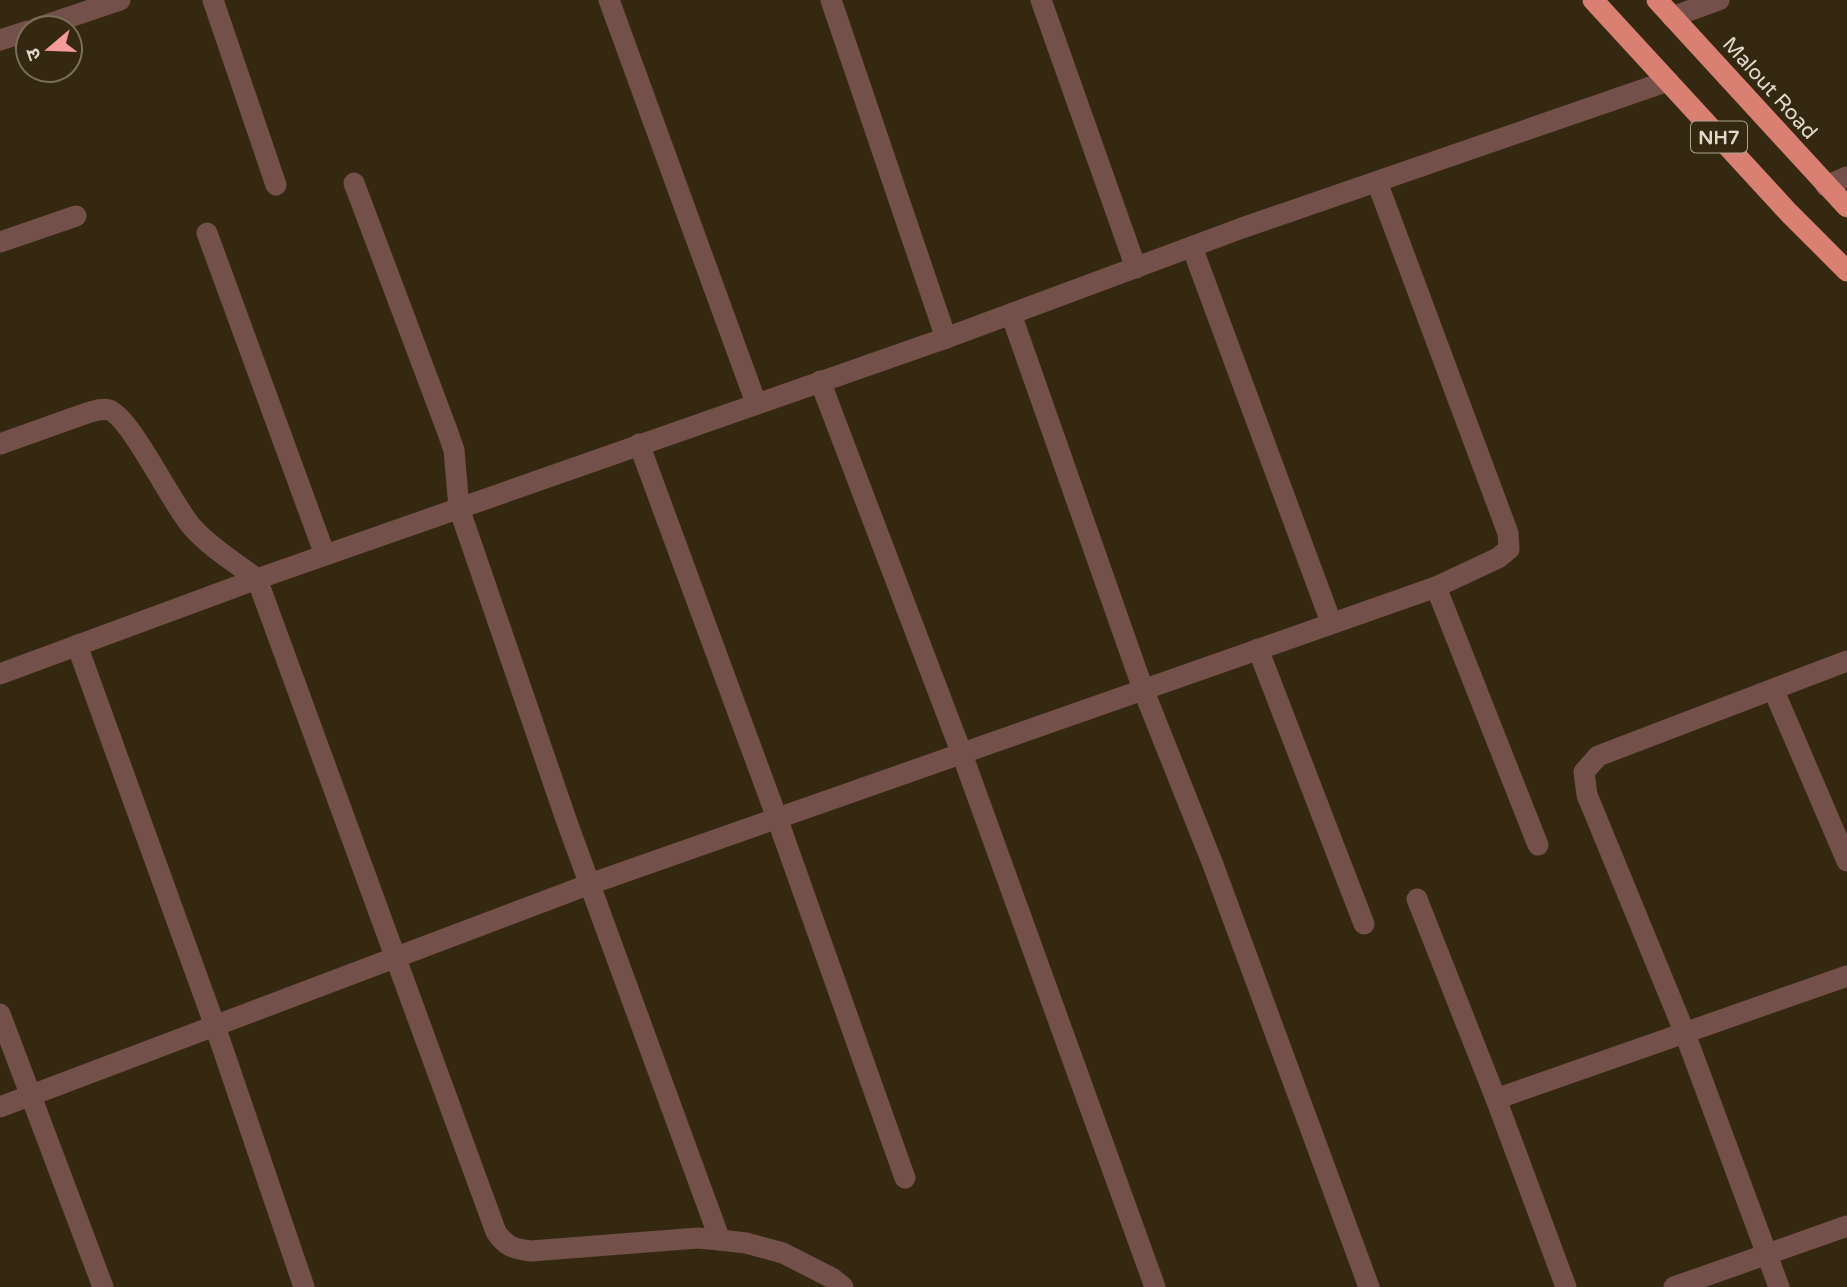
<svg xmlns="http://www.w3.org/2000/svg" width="1847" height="1287" font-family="'Varela Round','Noto Sans Devanagari',sans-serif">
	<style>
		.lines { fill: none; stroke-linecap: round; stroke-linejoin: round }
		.street { stroke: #74504a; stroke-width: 21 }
		.highway { stroke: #da8073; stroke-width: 21 }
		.labels { text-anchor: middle; stroke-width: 5; stroke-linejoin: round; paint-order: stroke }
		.shield { fill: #342810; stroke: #aca493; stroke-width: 2 }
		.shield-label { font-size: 19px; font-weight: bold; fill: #e0d9cb }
		.street-label { font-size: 21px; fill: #e0d9cb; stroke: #342810 }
	</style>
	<rect width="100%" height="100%" fill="#342810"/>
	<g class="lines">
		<!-- street -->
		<g class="street">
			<path d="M213 0 276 185"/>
			<path d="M609 0 756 403"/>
			<path d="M831 0 946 338"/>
			<path d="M1041 0 1136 268"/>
			<path d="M1672 17 1719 0"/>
			<path d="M37 28 120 0"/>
			<path d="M0 40 28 31"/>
			<path d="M354 183 447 430 454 450 459 508 568 825 720 1240"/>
			<path d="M1826 186 1847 177"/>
			<path d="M207 233 325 555"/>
			<path d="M0 242 76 216"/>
			<path d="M1192 247 1331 622"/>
			<path d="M1011 314 1143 689 1212 862 1369 1287"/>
			<path d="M820 381 962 754 1155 1287"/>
			<path d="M0 444 87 413C94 411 101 408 109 410 131 417 173 507 193 528 211 548 236 563 257 579L496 1232C506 1247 514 1249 531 1251L698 1238 720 1240 746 1243 783 1253 832 1278 843 1287"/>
			<path d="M639 444 777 818 905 1178"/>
			<path d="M1436 587 1538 845"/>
			<path d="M77 645 215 1026 304 1287"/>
			<path d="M1258 649 1364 924"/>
			<path d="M0 674 257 579 946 338 1242 228 1668 81"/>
			<path d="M1774 691 1847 861"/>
			<path d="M1417 899 1496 1099 1566 1287"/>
			<path d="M0 1014 103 1287"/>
			<path d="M1496 1099 1847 976"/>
			<path d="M0 1107 590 884 1436 587 1498 558 1509 549 1508 533 1377 182"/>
			<path d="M1674 1287 1847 1226"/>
			<path d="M1779 1287 1684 1031 1587 795 1584 772 1598 756 1847 661"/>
		</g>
		<!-- highway -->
		<g class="highway">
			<path d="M1593 0 1789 213 1847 271"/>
			<path d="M1657 0 1847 207"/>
		</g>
	</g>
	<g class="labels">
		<!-- shield labels -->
		<rect class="shield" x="1691" y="121.5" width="56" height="31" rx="5"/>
		<g class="shield-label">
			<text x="1719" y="144">NH7</text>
		</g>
		<!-- street labels -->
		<g class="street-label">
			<text transform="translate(1770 88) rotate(48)" y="7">Malout Road</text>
		</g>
	</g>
	<!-- north arrow -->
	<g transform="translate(49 49) rotate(251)"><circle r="33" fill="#342810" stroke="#796f5b" stroke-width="2"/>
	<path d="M0-5L12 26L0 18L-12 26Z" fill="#f59b9a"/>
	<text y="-10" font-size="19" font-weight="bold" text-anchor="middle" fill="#e0d9cb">उ</text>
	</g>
</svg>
